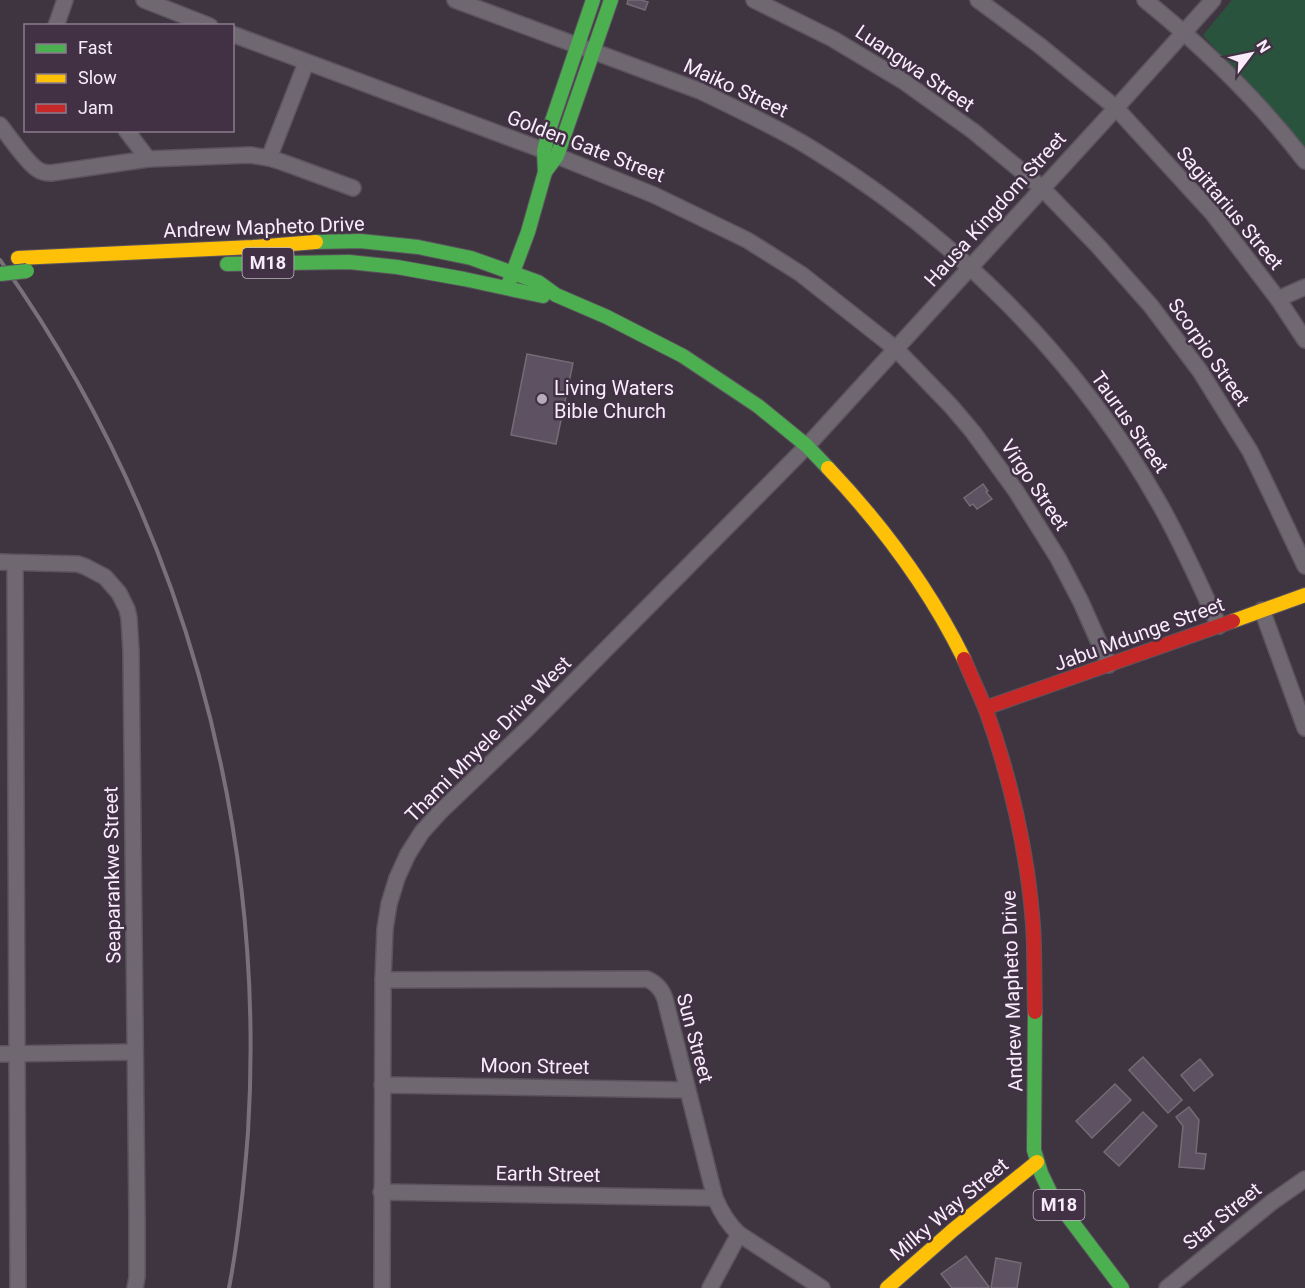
<svg xmlns="http://www.w3.org/2000/svg" width="1305" height="1288" font-family="Roboto,sans-serif">
	<style>
		.green { fill: #2a533e }
		.building { fill: #5e5161; stroke: #746b75; stroke-width: 1.5 }
		.lines { fill: none; stroke-linecap: round; stroke-linejoin: round }
		.street-casing { stroke: #5b535d; stroke-width: 18 }
		.fast-casing { stroke: #5b535d; stroke-width: 16 }
		.slow-casing { stroke: #5b535d; stroke-width: 16 }
		.jam-casing { stroke: #5b535d; stroke-width: 16 }
		.street { stroke: #6f6871; stroke-width: 15 }
		.fast { stroke: #4caf50; stroke-width: 14 }
		.slow { stroke: #ffc107; stroke-width: 14 }
		.jam { stroke: #c62828; stroke-width: 14 }
		.rail { stroke: #787179; stroke-width: 4 }
		.fast-bridge-casing { stroke: #5b535d; stroke-width: 16; stroke-linecap: butt }
		.fast-bridge { stroke: #4caf50; stroke-width: 14 }
		.poi-dot { fill: #b7acb9; stroke: #423045; stroke-width: 2 }
		.labels { text-anchor: middle; stroke-width: 5; stroke-linejoin: round; paint-order: stroke }
		.shield { fill: #423045; stroke: #c1b4c4; stroke-width: 1.5 }
		.shield-label { font-size: 18px; font-weight: bold; fill: #f8ecfa }
		.street-label { font-size: 20px; fill: #f8ecfa; stroke: #423045 }
		.poi-label { font-size: 20px; fill: #f8ecfa; stroke: #423045; text-anchor: start }
	</style>
	<rect width="100%" height="100%" fill="#3e3540"/>
	<!-- green -->
	<path class="green" d="M1232 0H1305V153L1203 35Z"/>
	<!-- building -->
	<g class="building">
		<path d="M628 0H641L648 2 645 10 627 4Z"/>
		<path d="M527 354 573 363 556 444 511 435Z"/>
		<path d="M983 484 988 491 986 492 992 499 977 509 973 504 970 506 964 498Z"/>
		<path d="M1143 1057 1182 1100 1168 1113 1129 1070Z"/>
		<path d="M1200 1059 1213 1075 1194 1091 1181 1075Z"/>
		<path d="M1115 1084 1131 1100 1092 1138 1076 1121Z"/>
		<path d="M1189 1107 1199 1120 1196 1153 1206 1154 1204 1169 1179 1167 1183 1126 1176 1117Z"/>
		<path d="M1143 1112 1157 1126 1119 1166 1104 1152Z"/>
		<path d="M966 1256 989 1287 988 1288H952L941 1274Z"/>
		<path d="M996 1258 1021 1263 1017 1288H991Z"/>
	</g>
	<g class="lines">
		<defs>
			<g id="street">
				<path d="M144 0 210 26"/>
				<path d="M455 0 700 91C737 109 774 126 809 147 952 234 1077 357 1159 503 1182 543 1200 585 1219 626"/>
				<path d="M754 0 833 39 903 81 973 131 1042 188 1098 246 1151 306 1200 371 1228 416 1250 451 1269 490 1305 566"/>
				<path d="M978 0 1039 45 1116 108 1213 214 1278 299 1305 340"/>
				<path d="M1145 0C1203 47 1260 102 1305 161"/>
				<path d="M56 26 65 0"/>
				<path d="M232 34 532 146 654 195 747 240 801 274 896 349 951 406 973 432 1016 491 1058 558 1081 602 1109 665"/>
				<path d="M0 125C9 136 26 162 37 169 41 172 45 173 51 173L148 159 250 155 269 158 282 162 353 188"/>
				<path d="M126 130 148 159"/>
				<path d="M269 158 306 63"/>
				<path d="M1278 299 1305 287"/>
				<path d="M0 562 78 564 86 567 105 577 119 593 127 609 129 618 131 651 137 1217V1277L135 1288"/>
				<path d="M15 563 18 1288"/>
				<path d="M1262 610 1305 728"/>
				<path d="M383 980 647 979C656 983 662 989 665 999L715 1198C721 1212 728 1224 739 1234L822 1288"/>
				<path d="M0 1054 135 1052"/>
				<path d="M382 1085 687 1090"/>
				<path d="M381 1192 715 1198"/>
				<path d="M382 1288 383 980 385 929 389 904 397 878 408 854 422 832 440 812 530 726 807 446 1116 108 1213 0"/>
				<path d="M710 1288 739 1234"/>
				<path d="M1167 1288 1272 1202 1305 1179"/>
			</g>
			<g id="fast">
				<path d="M545 172 557 156 611 0"/>
				<path d="M316 242 360 241 418 247 471 258 538 282 556 295 607 317 683 356 758 406 807 446 828 468"/>
				<path d="M227 264 349 262 397 267 464 279 543 296"/>
				<path d="M507 288 528 232 545 172 544 151 549 130 593 0"/>
				<path d="M1035 1012 1034 1150 1041 1173 1051 1194 1122 1288"/>
			</g>
			<g id="slow">
				<path d="M18 258 253 247 316 242"/>
				<path d="M828 468C882 525 930 590 964 659"/>
				<path d="M1233 621 1305 595"/>
				<path d="M887 1288 953 1230 1037 1162"/>
			</g>
			<g id="jam">
				<path d="M964 659C971 676 979 693 986 710 1010 776 1028 854 1033 925 1035 953 1034 983 1035 1012"/>
				<path d="M985 708 1233 621"/>
			</g>
		</defs>
		<!-- street casing -->
		<use href="#street" class="street-casing"/>
		<!-- fast casing -->
		<use href="#fast" class="fast-casing"/>
		<!-- slow casing -->
		<use href="#slow" class="slow-casing"/>
		<!-- jam casing -->
		<use href="#jam" class="jam-casing"/>
		<!-- street -->
		<use href="#street" class="street"/>
		<!-- fast -->
		<use href="#fast" class="fast"/>
		<!-- slow -->
		<use href="#slow" class="slow"/>
		<!-- jam -->
		<use href="#jam" class="jam"/>
		<!-- rail -->
		<path class="rail" d="M0 260C180 513 267 822 248 1132 244 1184 239 1236 229 1288"/>
		<defs>
			<path id="fast-bridge" d="M0 274 27 271"/>
		</defs>
		<!-- fast-bridge casing -->
		<use href="#fast-bridge" class="fast-bridge-casing"/>
		<!-- fast-bridge -->
		<use href="#fast-bridge" class="fast-bridge"/>
	</g>
	<!-- markers -->
	<circle class="poi-dot" cx="542" cy="399" r="6"/>
	<g class="labels">
		<!-- shield labels -->
		<g class="shield">
			<rect x="242.5" y="248" width="51" height="30" rx="4.5"/>
			<rect x="1033.5" y="1190" width="51" height="30" rx="4.5"/>
		</g>
		<g class="shield-label">
			<text x="268" y="269">M18</text>
			<text x="1059" y="1211">M18</text>
		</g>
		<!-- street labels -->
		<g class="street-label">
			<text transform="translate(915 68) rotate(34)" y="7">Luangwa Street</text>
			<text transform="translate(736 88) rotate(25)" y="7">Maiko Street</text>
			<text transform="translate(586 146) rotate(21)" y="7">Golden Gate Street</text>
			<text transform="translate(1230 208) rotate(50)" y="7">Sagittarius Street</text>
			<text transform="translate(995 209) rotate(-48)" y="7">Hausa Kingdom Street</text>
			<text transform="translate(264 227) rotate(-2)" y="7">Andrew Mapheto Drive</text>
			<text transform="translate(1209 352) rotate(55)" y="7">Scorpio Street</text>
			<text transform="translate(1130 422) rotate(55)" y="7">Taurus Street</text>
			<text transform="translate(1035 485) rotate(56)" y="7">Virgo Street</text>
			<text transform="translate(1139 634) rotate(-20)" y="7">Jabu Mdunge Street</text>
			<text transform="translate(488 739) rotate(-45)" y="7">Thami Mnyele Drive West</text>
			<text transform="translate(112 875) rotate(-91)" y="7">Seaparankwe Street</text>
			<text transform="translate(1012 991) rotate(-92)" y="7">Andrew Mapheto Drive</text>
			<text transform="translate(695 1038) rotate(75)" y="7">Sun Street</text>
			<text transform="translate(535 1066) rotate(1)" y="7">Moon Street</text>
			<text transform="translate(548 1174) rotate(1)" y="7">Earth Street</text>
			<text transform="translate(949 1209) rotate(-40)" y="7">Milky Way Street</text>
			<text transform="translate(1222 1216) rotate(-39)" y="7">Star Street</text>
		</g>
		<!-- poi labels -->
		<g class="poi-label">
			<text x="554" y="395">Living Waters<tspan x="554" dy="23">Bible Church</tspan></text>
		</g>
	</g>
	<!-- legend -->
	<rect x="24" y="24" width="210" height="108" fill="#423045" stroke="#8b7b8d" stroke-width="1.5"/>
	<rect x="36" y="44" width="30" height="9" fill="#4caf50" stroke="#8b7b8d" stroke-width="1.5"/>
	<text x="78" y="54" font-size="18" fill="#f8ecfa">Fast</text>
	<rect x="36" y="74" width="30" height="9" fill="#ffc107" stroke="#8b7b8d" stroke-width="1.5"/>
	<text x="78" y="84" font-size="18" fill="#f8ecfa">Slow</text>
	<rect x="36" y="104" width="30" height="9" fill="#c62828" stroke="#8b7b8d" stroke-width="1.5"/>
	<text x="78" y="114" font-size="18" fill="#f8ecfa">Jam</text>
	<!-- north arrow -->
	<g transform="translate(1251 54) rotate(58)" stroke="#423045" stroke-width="4.5" paint-order="stroke">
	<path d="M0-4.5L10 22L0 15L-10 22Z" fill="#f8ecfa"/>
	<text y="-9" font-size="16" font-weight="bold" text-anchor="middle" fill="#f8ecfa">N</text>
	</g>
</svg>
